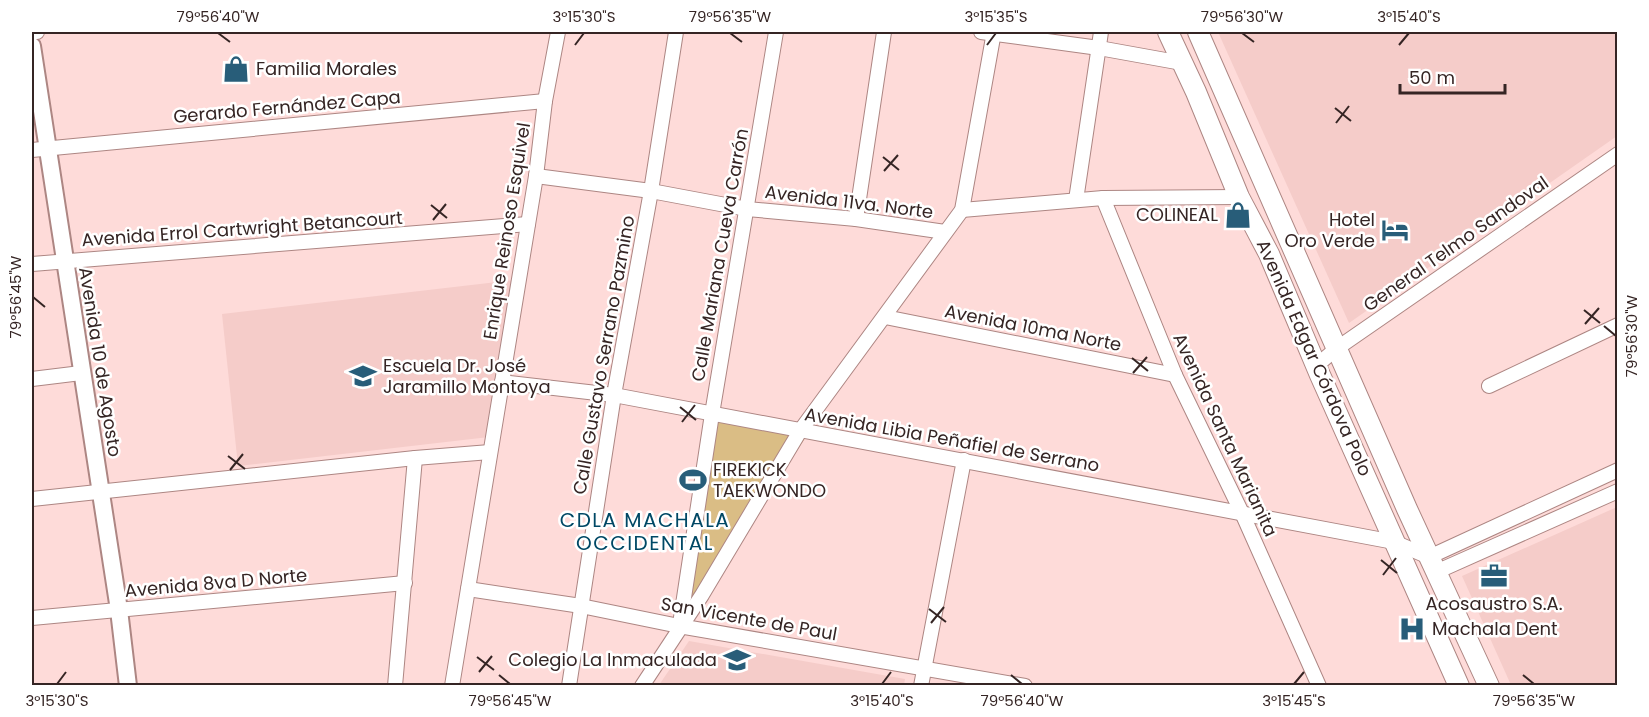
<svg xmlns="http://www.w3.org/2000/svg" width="1649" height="717" font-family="Poppins,sans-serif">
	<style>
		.built { fill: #f5ccc9 }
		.green { fill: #dabd85 }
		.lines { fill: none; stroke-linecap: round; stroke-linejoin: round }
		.minor-casing { stroke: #ad8683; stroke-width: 16 }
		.tertiary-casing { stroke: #ad8683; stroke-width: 20 }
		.secondary-casing { stroke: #ad8683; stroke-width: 22 }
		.minor { stroke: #fff; stroke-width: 14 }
		.tertiary { stroke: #fff; stroke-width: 16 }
		.secondary { stroke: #fff; stroke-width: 20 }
		.ticks { fill: none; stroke: #352524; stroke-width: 2 }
		.labels { text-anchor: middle; stroke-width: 5; stroke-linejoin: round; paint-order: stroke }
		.poi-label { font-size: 18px; fill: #352524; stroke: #fff; text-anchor: start }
		.street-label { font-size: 18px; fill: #352524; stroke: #fff }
		.neighbourhood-label { font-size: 20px; letter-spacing: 1.5px; fill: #004865; stroke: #fff }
		.neatline { fill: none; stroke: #352524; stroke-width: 2 }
		.ticks-label { font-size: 15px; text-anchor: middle; fill: #352524 }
	</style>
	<rect width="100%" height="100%" fill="#fedbd9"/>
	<!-- built -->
	<g class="built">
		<path d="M1218 32H1617V136L1349 323Z"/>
		<path d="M515 280 489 437 238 466 222 314Z"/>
		<path d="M1617 507V685H1511L1462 576Z"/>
		<path d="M689 641 905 679 904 685H659Z"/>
	</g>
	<!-- green -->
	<path class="green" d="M719 413 811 429 685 623Z"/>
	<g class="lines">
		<defs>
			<g id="minor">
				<path d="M32 32H37"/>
				<path d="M981 32 1099 48 1182 63"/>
				<path d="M32 150 545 101"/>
				<path d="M536 176 651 191 747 209 856 219 945 232"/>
				<path d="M1103 198 1175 375 1242 513 1319 686"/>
				<path d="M1076 200 1101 32"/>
				<path d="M962 210 1103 198 1239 197"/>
				<path d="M856 219 884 32"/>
				<path d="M32 264 528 224"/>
				<path d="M885 317 1175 375"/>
				<path d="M1316 366 1336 349 1618 154"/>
				<path d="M32 379 81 373"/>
				<path d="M502 382 614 395 1394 542 1429 557 1618 470"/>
				<path d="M1489 386 1618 325"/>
				<path d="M32 499 415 458 490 452"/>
				<path d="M1436 572 1618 491"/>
				<path d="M468 589 581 606 679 626 1025 686"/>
				<path d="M32 618 405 583"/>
				<path d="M680 624 712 414 776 32"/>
				<path d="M395 686 415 458"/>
				<path d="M452 686 536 176 545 101 558 32"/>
				<path d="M569 686 614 395 651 191 676 32"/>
				<path d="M642 686 702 595 800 431 962 210 994 32"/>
				<path d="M921 686 964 460"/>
			</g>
			<path id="tertiary" d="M32 46 119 610 128 686"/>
			<g id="secondary">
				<path d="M1168 32 1196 92 1239 197 1269 254 1320 375 1459 686"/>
				<path d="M1198 32 1407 509 1489 686"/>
			</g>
		</defs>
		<!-- minor casing -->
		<use href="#minor" class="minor-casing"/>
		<!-- tertiary casing -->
		<use href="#tertiary" class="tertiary-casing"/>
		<!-- secondary casing -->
		<use href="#secondary" class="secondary-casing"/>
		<!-- minor -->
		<use href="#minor" class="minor"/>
		<!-- tertiary -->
		<use href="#tertiary" class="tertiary"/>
		<!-- secondary -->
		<use href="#secondary" class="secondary"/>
	</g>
	<!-- ticks -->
	<path class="ticks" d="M218 33 230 42M730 33 742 42M1242 33 1254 42M575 45 584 33M987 45 996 33M1399 45 1409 33M1335 108 1351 121M1336 123 1349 106M883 157 899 170M884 171 898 155M431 205 447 218M433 220 446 204M33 297 45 307M1584 310 1600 323M1585 324 1599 308M1604 326 1616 336M1132 358 1148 371M1133 373 1147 357M680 407 696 420M682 422 695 405M228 456 245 469M230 470 243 454M1381 560 1397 573M1383 575 1396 558M929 609 946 622M931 623 944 607M477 657 494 670M479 672 492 656M499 675 510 684M1011 675 1022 684M1523 675 1534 684M57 684 66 672M882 684 891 672M1294 684 1304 672"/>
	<!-- icons -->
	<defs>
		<symbol id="shop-bare" viewBox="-9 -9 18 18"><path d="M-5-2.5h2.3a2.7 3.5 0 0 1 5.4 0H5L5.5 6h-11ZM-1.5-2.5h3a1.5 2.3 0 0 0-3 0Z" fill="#285d79" stroke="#fff" stroke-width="2.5" paint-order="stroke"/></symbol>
		<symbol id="hotel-bare" viewBox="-9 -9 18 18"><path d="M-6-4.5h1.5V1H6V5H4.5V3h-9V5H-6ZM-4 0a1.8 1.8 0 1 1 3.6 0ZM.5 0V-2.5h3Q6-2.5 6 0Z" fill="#285d79" stroke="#fff" stroke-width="2.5" paint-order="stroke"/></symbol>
		<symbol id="university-bare" viewBox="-9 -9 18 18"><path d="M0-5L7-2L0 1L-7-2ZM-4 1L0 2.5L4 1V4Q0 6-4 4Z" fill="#285d79" stroke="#fff" stroke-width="2.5" paint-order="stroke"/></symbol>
		<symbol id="stadium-bare" viewBox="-9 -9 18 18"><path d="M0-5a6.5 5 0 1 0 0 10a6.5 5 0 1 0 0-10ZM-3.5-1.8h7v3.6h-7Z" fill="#285d79" stroke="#fff" stroke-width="2.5" paint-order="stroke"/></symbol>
		<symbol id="office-bare" viewBox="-9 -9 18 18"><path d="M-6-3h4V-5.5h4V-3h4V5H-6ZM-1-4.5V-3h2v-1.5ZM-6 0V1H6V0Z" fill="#285d79" stroke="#fff" stroke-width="2.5" paint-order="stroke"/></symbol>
		<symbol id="hospital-bare" viewBox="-9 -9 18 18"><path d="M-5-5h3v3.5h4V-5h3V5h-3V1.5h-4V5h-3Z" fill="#285d79" stroke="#fff" stroke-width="2.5" paint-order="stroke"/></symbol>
		<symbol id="school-bare" viewBox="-9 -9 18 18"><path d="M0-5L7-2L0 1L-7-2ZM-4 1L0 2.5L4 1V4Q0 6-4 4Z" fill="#285d79" stroke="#fff" stroke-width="2.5" paint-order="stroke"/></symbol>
	</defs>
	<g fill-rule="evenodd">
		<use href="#shop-bare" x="217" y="50" width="38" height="38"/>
		<use href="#shop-bare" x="1219" y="196" width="38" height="38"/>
		<use href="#hotel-bare" x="1376" y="211" width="38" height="38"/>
		<use href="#university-bare" x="344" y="357" width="38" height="38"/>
		<use href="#stadium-bare" x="674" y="461" width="38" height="38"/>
		<use href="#office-bare" x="1475" y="557" width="38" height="38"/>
		<use href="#hospital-bare" x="1393" y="610" width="38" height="38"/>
		<use href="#school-bare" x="718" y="641" width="38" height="38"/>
	</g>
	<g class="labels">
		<!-- poi labels -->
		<g class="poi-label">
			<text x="256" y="75">Familia Morales</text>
			<text x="1218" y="221" text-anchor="end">COLINEAL</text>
			<text x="1375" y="226" text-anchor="end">Hotel<tspan x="1375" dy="21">Oro Verde</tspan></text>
			<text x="383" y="372">Escuela Dr. José<tspan x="383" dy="21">Jaramillo Montoya</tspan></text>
			<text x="713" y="476">FIREKICK<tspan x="713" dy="21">TAEKWONDO</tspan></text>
			<text x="1494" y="610" text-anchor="middle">Acosaustro S.A.</text>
			<text x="1432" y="635">Machala Dent</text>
			<text x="717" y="666" text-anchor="end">Colegio La Inmaculada</text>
		</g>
		<!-- street labels -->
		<g class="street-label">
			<text transform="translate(287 107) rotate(-5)" y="6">Gerardo Fernández Capa</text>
			<text transform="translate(849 202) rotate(7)" y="6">Avenida 11va. Norte</text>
			<text transform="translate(242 229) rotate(-4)" y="6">Avenida Errol Cartwright Betancourt</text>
			<text transform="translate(507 231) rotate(-81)" y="6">Enrique Reinoso Esquivel</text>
			<text transform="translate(1456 244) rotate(-35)" y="6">General Telmo Sandoval</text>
			<text transform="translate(720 255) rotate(-80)" y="6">Calle Mariana Cueva Carrón</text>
			<text transform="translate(1033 328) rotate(11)" y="6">Avenida 10ma Norte</text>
			<text transform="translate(604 355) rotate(-80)" y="6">Calle Gustavo Serrano Pazmino</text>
			<text transform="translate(1314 358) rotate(66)" y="6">Avenida Edgar Córdova Polo</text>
			<text transform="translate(100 362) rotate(81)" y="6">Avenida 10 de Agosto</text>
			<text transform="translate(1225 435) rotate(65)" y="6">Avenida Santa Marianita</text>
			<text transform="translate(952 440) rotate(10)" y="6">Avenida Libia Peñafiel de Serrano</text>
			<text transform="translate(216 583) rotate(-5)" y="6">Avenida 8va D Norte</text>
			<text transform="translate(749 619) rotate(10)" y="6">San Vicente de Paul</text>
		</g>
		<!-- neighbourhood labels -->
		<g class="neighbourhood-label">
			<text x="645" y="527">CDLA MACHALA<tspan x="645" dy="23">OCCIDENTAL</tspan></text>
		</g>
	</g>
	<!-- border -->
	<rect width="1649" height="717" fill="none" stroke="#ffffff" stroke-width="66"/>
	<!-- scale -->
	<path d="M1400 84v9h105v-9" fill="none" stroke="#352524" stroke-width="3"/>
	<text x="1409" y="84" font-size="18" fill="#352524" stroke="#ffffff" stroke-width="4.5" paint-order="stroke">50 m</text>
	<rect x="33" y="33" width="1583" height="651" class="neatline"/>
	<g class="ticks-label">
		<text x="218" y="22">79°56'40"W</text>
		<text x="584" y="22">3°15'30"S</text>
		<text x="730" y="22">79°56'35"W</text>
		<text x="996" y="22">3°15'35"S</text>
		<text x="1242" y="22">79°56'30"W</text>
		<text x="1409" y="22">3°15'40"S</text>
		<text transform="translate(16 297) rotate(-90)" y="5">79°56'45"W</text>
		<text transform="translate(1632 336) rotate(-90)" y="5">79°56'30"W</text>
		<text x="57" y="706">3°15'30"S</text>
		<text x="510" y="706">79°56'45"W</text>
		<text x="882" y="706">3°15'40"S</text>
		<text x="1022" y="706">79°56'40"W</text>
		<text x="1294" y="706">3°15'45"S</text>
		<text x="1534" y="706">79°56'35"W</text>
	</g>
</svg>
